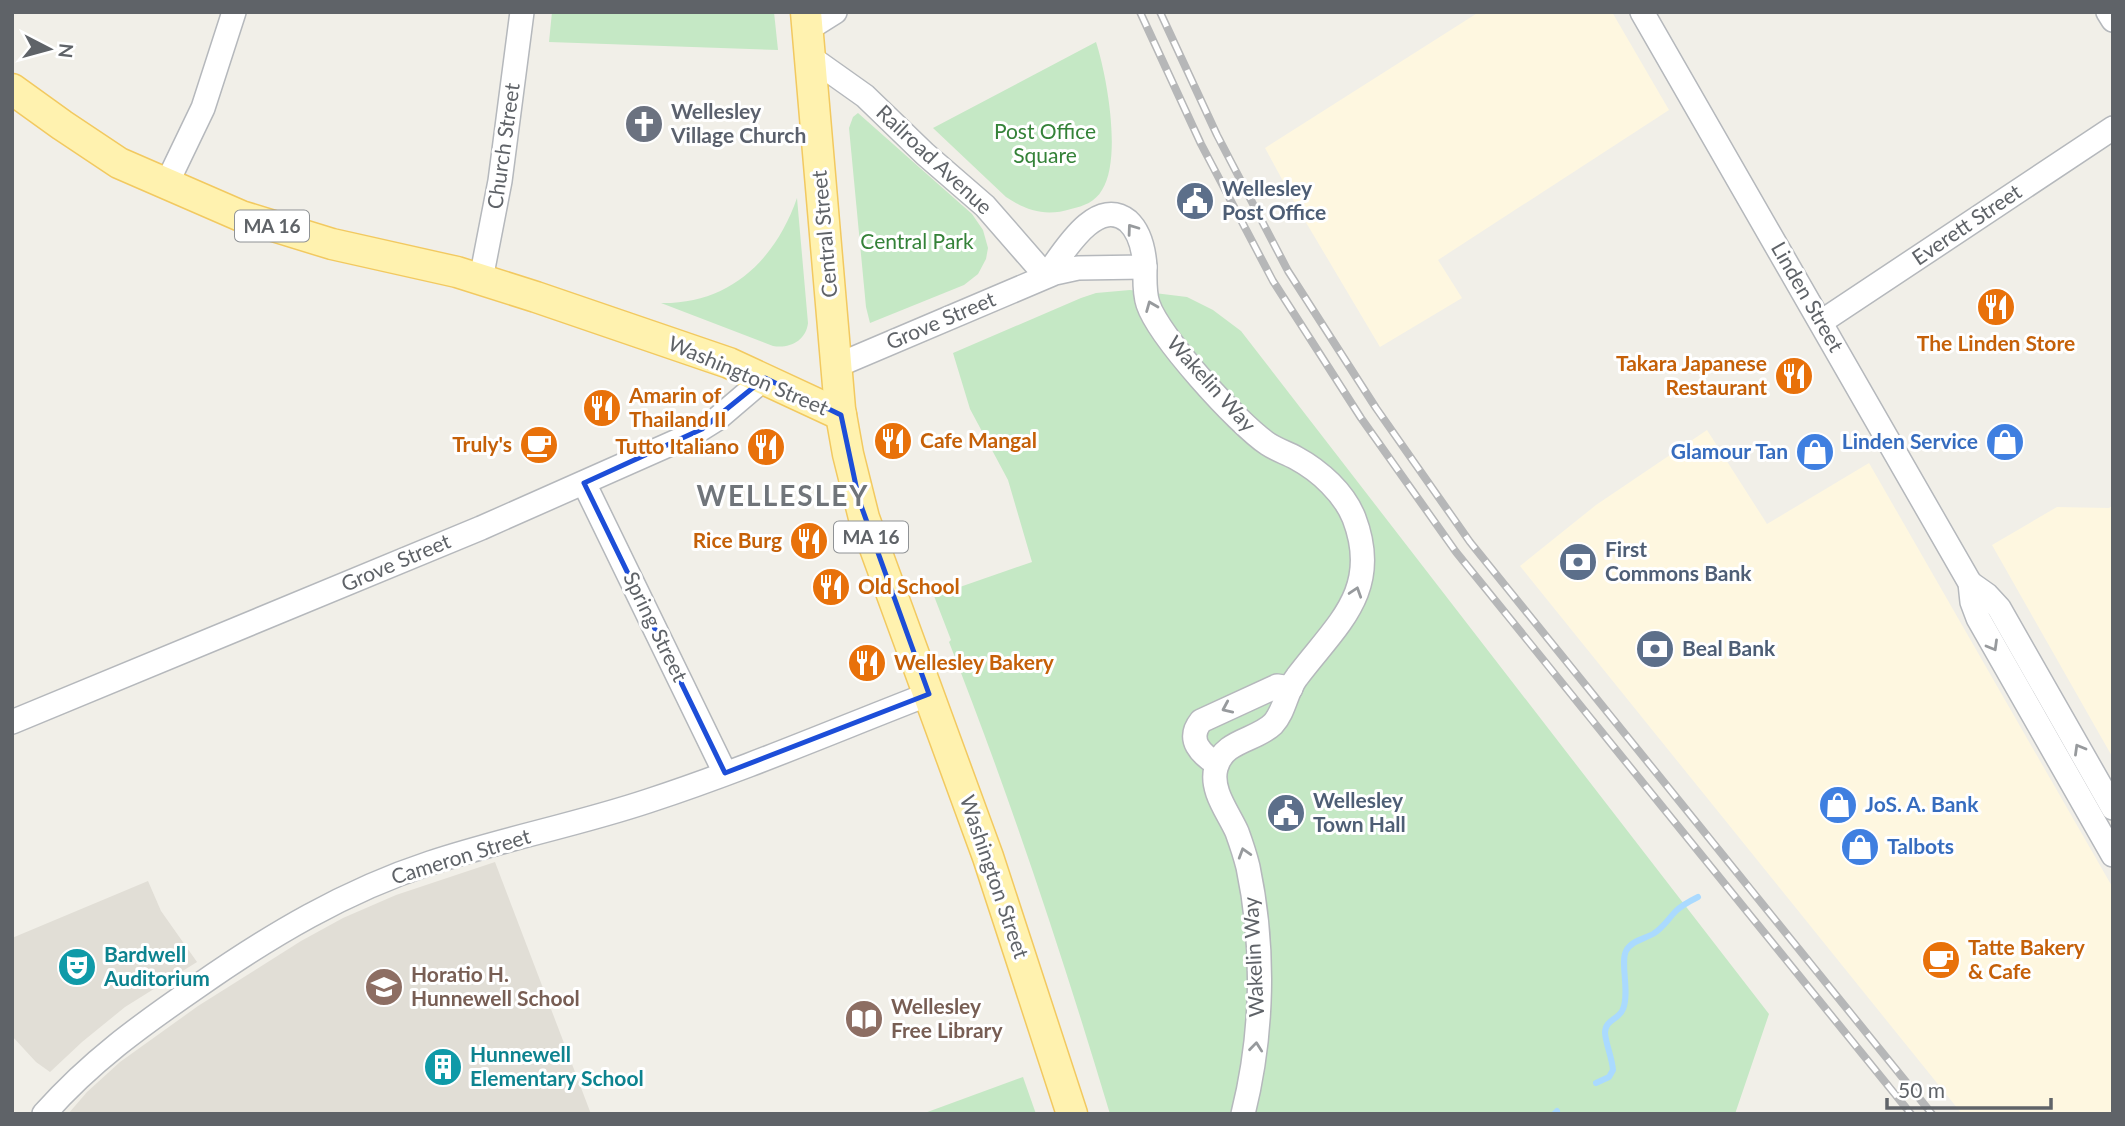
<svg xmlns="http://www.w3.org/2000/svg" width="2125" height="1126" font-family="Lato,sans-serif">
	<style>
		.commercial { fill: #fef7e0 }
		.education { fill: #e1ded6 }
		.green { fill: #c5e8c5 }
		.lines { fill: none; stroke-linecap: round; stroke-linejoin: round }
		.stream { stroke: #aadaff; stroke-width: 6 }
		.minor-casing { stroke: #b5b8bc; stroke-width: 26 }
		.major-casing { stroke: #f2c960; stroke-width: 33 }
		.minor { stroke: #fff; stroke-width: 23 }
		.major { stroke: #fff2af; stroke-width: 30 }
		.rail-casing { stroke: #b6b7b8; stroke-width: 8 }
		.rail { stroke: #fff; stroke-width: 5; stroke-dasharray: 16; stroke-linecap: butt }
		.oneway { stroke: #979a9d }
		.marked { fill: none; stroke: #1d4ed8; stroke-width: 5; stroke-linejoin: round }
		.labels { text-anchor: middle; stroke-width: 6; stroke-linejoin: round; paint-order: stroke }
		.shield { fill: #fff; stroke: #8f9295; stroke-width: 2 }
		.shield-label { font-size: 19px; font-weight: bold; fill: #5f6368 }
		.worship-label { font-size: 21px; font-weight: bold; fill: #5b616d; stroke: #fff; text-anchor: start }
		.park-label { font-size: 21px; fill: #348238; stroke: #fff }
		.street-label { font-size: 21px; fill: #5f6368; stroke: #fff }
		.service-label { font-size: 21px; font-weight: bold; fill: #4e5e75; stroke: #fff; text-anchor: start }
		.food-label { font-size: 21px; font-weight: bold; fill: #c56008; stroke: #fff; text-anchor: start }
		.shop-label { font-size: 21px; font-weight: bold; fill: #366cbe; stroke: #fff; text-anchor: end }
		.culture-label { font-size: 21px; font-weight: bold; fill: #0d838f; stroke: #fff; text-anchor: start }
		.education-label { font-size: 21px; font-weight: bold; fill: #785e54; stroke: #fff; text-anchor: start }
		.district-label { font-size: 28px; font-weight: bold; letter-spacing: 2px; fill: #70757a; stroke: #fff }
	</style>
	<rect width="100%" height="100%" fill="#f1efe8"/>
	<!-- commercial -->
	<g class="commercial">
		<path d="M1479 12H1612L1669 110 1438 260 1462 298 1380 347 1301 214 1265 148Z"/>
		<path d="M1707 430 1767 524 1869 463 2113 888V1114H1962L1520 566 1596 505Z"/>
		<path d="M2113 505V758L1992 545 2057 507 2109 508Z"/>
	</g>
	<!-- education -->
	<g class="education">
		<path d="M495 862 591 1114H68L87 1092 120 1062 198 1006 301 941 343 918 396 895Z"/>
		<path d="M148 881 161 911 197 962 125 1007 82 1042 50 1072 36 1062 12 1036V938Z"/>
	</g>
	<!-- green -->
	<g class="green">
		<path d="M552 12H774L778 50 549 42Z"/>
		<path d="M1096 42C1107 76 1122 159 1102 190 1095 202 1084 206 1071 209 1046 217 1027 211 1006 197L933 128Z"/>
		<path d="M858 113 972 214 983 230 988 248 986 259 978 274 964 285 870 323 866 307 849 128 853 117Z"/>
		<path d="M797 198 808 323C806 341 789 349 773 346L661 303C729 304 775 261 797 198Z"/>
		<path d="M1130 290 1187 297 1213 310 1241 331 1769 1014 1735 1114H1110C1062 954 1010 797 949 642L951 640 934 596 1032 562 1008 480 970 409 953 353 1081 298 1096 293Z"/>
		<path d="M1023 1077 1036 1114H922Z"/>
	</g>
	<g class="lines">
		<!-- stream -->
		<g class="stream">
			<path d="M1596 1083 1609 1077 1613 1070C1612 1057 1606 1045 1605 1033 1605 1019 1619 1020 1623 1009 1630 992 1620 963 1626 951 1631 941 1644 939 1653 934 1663 928 1668 919 1676 911 1682 905 1690 901 1698 897"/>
			<path d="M1554 1114 1557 1111"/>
		</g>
		<defs>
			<g id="minor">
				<path d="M1642 12 1970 583 1972 602 1978 618 2113 855"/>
				<path d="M2108 12 2113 20"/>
				<path d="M808 29 835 12"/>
				<path d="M810 57 865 96 925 154 985 206 1046 276"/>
				<path d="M167 183 203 108 234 12"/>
				<path d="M1145 267C1145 279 1144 292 1148 304 1159 337 1238 424 1268 444 1277 450 1287 453 1296 458 1320 471 1344 493 1354 518 1382 591 1336 625 1297 677 1286 691 1285 711 1273 724 1256 741 1223 740 1216 768 1210 790 1228 812 1237 832 1241 843 1245 855 1248 867 1265 948 1263 1034 1243 1114"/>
				<path d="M481 279 500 181 522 12"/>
				<path d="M1821 322 2113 128"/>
				<path d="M836 366 1055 273 1078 268 1145 267C1144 251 1140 232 1128 221 1095 195 1062 255 1046 276"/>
				<path d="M584 483 725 773"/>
				<path d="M1970 583 1987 595 1999 608 2113 808"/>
				<path d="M12 722 481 528 693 434 717 419 765 378"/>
				<path d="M1217 764C1201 754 1186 740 1201 721L1277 686 1291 688"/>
				<path d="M44 1114C91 1061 140 1026 198 986 271 935 345 891 430 863 502 839 576 825 648 801 743 770 836 730 929 694"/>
			</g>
			<g id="major">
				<path d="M806 12 840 409 848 454 864 518 988 857 1072 1114"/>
				<path d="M12 89 62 125 119 163 241 216 332 244 457 272 536 297 729 363 841 415"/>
			</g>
		</defs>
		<!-- minor casing -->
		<use href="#minor" class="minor-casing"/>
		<!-- major casing -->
		<use href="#major" class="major-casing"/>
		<!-- minor -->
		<use href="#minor" class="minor"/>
		<!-- major -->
		<use href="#major" class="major"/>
		<defs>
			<g id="rail">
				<path d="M1140 12 1201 144 1273 281 1361 418 1456 552 1911 1114"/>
				<path d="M1160 12 1217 135 1288 271 1376 408 1470 542 1932 1114"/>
			</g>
		</defs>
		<!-- rail casing -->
		<use href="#rail" class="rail-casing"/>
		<!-- rail -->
		<use href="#rail" class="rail"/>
	</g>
	<!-- one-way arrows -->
	<defs><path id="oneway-chevron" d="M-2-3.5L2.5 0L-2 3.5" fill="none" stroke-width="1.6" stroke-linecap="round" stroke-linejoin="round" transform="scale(1.75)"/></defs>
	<g class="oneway">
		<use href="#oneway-chevron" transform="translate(1132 229) rotate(-126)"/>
		<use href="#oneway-chevron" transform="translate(1151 306) rotate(-112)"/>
		<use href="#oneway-chevron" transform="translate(1356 592) rotate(-72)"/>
		<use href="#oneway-chevron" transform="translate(1993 646) rotate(60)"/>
		<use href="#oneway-chevron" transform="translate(1227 708) rotate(156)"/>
		<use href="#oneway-chevron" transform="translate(2079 749) rotate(-120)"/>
		<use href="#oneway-chevron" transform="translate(1244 853) rotate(-107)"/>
		<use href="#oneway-chevron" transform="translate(1256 1047) rotate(-84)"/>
	</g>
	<!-- marked area -->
	<path class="marked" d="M765 378 841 415 859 500 929 694 725 773 584 483 702 429Z"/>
	<!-- icons -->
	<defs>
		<symbol id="church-disc" viewBox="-11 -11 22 22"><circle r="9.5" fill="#6b7280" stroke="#fff"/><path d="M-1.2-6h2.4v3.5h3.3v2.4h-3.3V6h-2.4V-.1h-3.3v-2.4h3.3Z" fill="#fff"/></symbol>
		<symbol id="civic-disc" viewBox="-11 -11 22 22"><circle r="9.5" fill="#5c6f8a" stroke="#fff"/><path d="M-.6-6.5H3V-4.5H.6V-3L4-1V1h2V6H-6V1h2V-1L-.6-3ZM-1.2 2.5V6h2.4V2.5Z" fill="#fff"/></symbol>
		<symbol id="restaurant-disc" viewBox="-11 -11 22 22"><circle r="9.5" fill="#e8710a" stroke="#fff"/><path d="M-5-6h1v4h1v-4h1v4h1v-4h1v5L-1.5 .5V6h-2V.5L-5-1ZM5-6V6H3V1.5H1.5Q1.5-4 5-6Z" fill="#fff"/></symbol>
		<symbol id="shop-disc" viewBox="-11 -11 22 22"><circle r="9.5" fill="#3f7fe0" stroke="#fff"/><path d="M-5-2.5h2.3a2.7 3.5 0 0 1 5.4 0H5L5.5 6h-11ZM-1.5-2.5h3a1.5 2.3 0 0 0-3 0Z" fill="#fff"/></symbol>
		<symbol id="cafe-disc" viewBox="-11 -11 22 22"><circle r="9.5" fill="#e8710a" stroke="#fff"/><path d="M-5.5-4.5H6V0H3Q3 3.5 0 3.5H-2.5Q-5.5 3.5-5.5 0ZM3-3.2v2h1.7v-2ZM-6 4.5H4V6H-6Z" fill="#fff"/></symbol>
		<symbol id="bank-disc" viewBox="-11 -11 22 22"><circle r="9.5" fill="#5c6f8a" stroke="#fff"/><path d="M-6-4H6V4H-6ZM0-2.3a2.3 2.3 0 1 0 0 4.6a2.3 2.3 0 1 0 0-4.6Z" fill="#fff"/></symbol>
		<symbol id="theatre-disc" viewBox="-11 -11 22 22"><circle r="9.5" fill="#0f9aa8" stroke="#fff"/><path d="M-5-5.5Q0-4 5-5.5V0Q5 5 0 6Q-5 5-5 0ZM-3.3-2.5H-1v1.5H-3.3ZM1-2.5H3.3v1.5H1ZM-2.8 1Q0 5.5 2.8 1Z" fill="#fff"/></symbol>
		<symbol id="school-disc" viewBox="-11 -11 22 22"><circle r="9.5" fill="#8d6e63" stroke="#fff"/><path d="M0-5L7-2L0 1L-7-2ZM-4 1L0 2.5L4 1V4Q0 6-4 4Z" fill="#fff"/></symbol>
		<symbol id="library-disc" viewBox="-11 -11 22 22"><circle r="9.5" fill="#8d6e63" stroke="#fff"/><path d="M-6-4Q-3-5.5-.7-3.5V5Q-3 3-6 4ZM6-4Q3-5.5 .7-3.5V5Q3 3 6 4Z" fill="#fff"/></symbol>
		<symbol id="building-disc" viewBox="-11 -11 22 22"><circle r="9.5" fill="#0f9aa8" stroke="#fff"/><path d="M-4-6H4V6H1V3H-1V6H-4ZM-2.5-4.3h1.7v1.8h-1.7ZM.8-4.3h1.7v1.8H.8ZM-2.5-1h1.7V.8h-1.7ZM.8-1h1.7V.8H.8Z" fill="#fff"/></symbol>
	</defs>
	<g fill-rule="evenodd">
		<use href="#church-disc" x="622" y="102" width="44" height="44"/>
		<use href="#civic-disc" x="1173" y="179" width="44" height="44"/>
		<use href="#restaurant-disc" x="1974" y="285" width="44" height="44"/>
		<use href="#restaurant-disc" x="1772" y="354" width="44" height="44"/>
		<use href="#restaurant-disc" x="580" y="386" width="44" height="44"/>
		<use href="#restaurant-disc" x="871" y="419" width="44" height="44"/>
		<use href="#shop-disc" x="1983" y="420" width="44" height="44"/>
		<use href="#cafe-disc" x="517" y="423" width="44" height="44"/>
		<use href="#restaurant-disc" x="744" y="425" width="44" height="44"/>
		<use href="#shop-disc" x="1793" y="430" width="44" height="44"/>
		<use href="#restaurant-disc" x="787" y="519" width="44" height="44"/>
		<use href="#bank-disc" x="1556" y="540" width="44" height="44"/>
		<use href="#restaurant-disc" x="809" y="565" width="44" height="44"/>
		<use href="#bank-disc" x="1633" y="627" width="44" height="44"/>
		<use href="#restaurant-disc" x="845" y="641" width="44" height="44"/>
		<use href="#shop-disc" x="1816" y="783" width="44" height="44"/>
		<use href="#civic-disc" x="1264" y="791" width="44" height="44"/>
		<use href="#shop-disc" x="1838" y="825" width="44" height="44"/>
		<use href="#cafe-disc" x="1919" y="938" width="44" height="44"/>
		<use href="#theatre-disc" x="55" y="945" width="44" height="44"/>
		<use href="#school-disc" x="362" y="965" width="44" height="44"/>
		<use href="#library-disc" x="842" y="997" width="44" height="44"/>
		<use href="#building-disc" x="421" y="1045" width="44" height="44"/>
	</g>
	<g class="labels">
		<!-- shield labels -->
		<g class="shield">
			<rect x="235" y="210.5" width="74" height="31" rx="5"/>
			<rect x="834" y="521.5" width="74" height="31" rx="5"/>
		</g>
		<g class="shield-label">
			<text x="272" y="233">MA 16</text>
			<text x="871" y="544">MA 16</text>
		</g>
		<!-- worship labels -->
		<g class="worship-label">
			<text x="671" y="119">Wellesley<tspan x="671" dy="24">Village Church</tspan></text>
		</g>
		<!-- park labels -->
		<g class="park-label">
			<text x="1045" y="139">Post Office<tspan x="1045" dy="24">Square</tspan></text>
			<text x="917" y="249">Central Park</text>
		</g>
		<!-- street labels -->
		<g class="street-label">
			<text transform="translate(504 146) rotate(-82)" y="7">Church Street</text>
			<text transform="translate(934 160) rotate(43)" y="7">Railroad Avenue</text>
			<text transform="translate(1967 225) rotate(-34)" y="7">Everett Street</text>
			<text transform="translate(825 234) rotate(-95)" y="7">Central Street</text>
			<text transform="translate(1807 297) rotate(60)" y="7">Linden Street</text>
			<text transform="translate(941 321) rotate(-23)" y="7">Grove Street</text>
			<text transform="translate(748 376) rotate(23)" y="7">Washington Street</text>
			<text transform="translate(1211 384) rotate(48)" y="7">Wakelin Way</text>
			<text transform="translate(396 563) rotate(-23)" y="7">Grove Street</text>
			<text transform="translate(655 627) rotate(64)" y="7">Spring Street</text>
			<text transform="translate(461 857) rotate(-17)" y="7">Cameron Street</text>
			<text transform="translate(994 877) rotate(71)" y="7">Washington Street</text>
			<text transform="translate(1254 957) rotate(-93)" y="7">Wakelin Way</text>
		</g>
		<!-- service labels -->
		<g class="service-label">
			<text x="1222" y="196">Wellesley<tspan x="1222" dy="24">Post Office</tspan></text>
			<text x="1605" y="557">First<tspan x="1605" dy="24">Commons Bank</tspan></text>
			<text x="1682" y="656">Beal Bank</text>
			<text x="1313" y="808">Wellesley<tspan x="1313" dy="24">Town Hall</tspan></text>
		</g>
		<!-- food labels -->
		<g class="food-label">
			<text x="1996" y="351" text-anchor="middle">The Linden Store</text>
			<text x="1767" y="371" text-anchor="end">Takara Japanese<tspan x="1767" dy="24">Restaurant</tspan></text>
			<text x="629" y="403">Amarin of<tspan x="629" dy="24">Thailand II</tspan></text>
			<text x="920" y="448">Cafe Mangal</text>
			<text x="512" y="452" text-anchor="end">Truly's</text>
			<text x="739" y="454" text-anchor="end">Tutto Italiano</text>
			<text x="782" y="548" text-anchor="end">Rice Burg</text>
			<text x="858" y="594">Old School</text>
			<text x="894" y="670">Wellesley Bakery</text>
			<text x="1968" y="955">Tatte Bakery<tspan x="1968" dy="24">&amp; Cafe</tspan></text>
		</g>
		<!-- shop labels -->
		<g class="shop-label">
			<text x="1978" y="449">Linden Service</text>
			<text x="1788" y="459">Glamour Tan</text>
			<text x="1865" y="812" text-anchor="start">JoS. A. Bank</text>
			<text x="1887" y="854" text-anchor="start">Talbots</text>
		</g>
		<!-- culture labels -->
		<g class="culture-label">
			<text x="104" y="962">Bardwell<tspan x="104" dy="24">Auditorium</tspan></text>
			<text x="470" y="1062">Hunnewell<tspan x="470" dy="24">Elementary School</tspan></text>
		</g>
		<!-- education labels -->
		<g class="education-label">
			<text x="411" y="982">Horatio H.<tspan x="411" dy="24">Hunnewell School</tspan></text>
			<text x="891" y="1014">Wellesley<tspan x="891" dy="24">Free Library</tspan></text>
		</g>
		<!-- district labels -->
		<g class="district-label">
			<text x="783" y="506">WELLESLEY</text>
		</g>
	</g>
	<!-- border -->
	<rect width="2125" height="1126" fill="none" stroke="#5f6368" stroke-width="28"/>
	<!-- north arrow -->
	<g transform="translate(49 49) rotate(96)" stroke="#ffffff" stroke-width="5" paint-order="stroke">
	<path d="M0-5L12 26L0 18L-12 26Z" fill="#5f6368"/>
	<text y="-10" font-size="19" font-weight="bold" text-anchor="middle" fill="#5f6368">N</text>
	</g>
	<!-- scale -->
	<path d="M1887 1098v10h164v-10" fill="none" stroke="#5f6368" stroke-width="3.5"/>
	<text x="1898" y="1098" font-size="21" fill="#5f6368" stroke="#ffffff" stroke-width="5" paint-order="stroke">50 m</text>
</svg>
